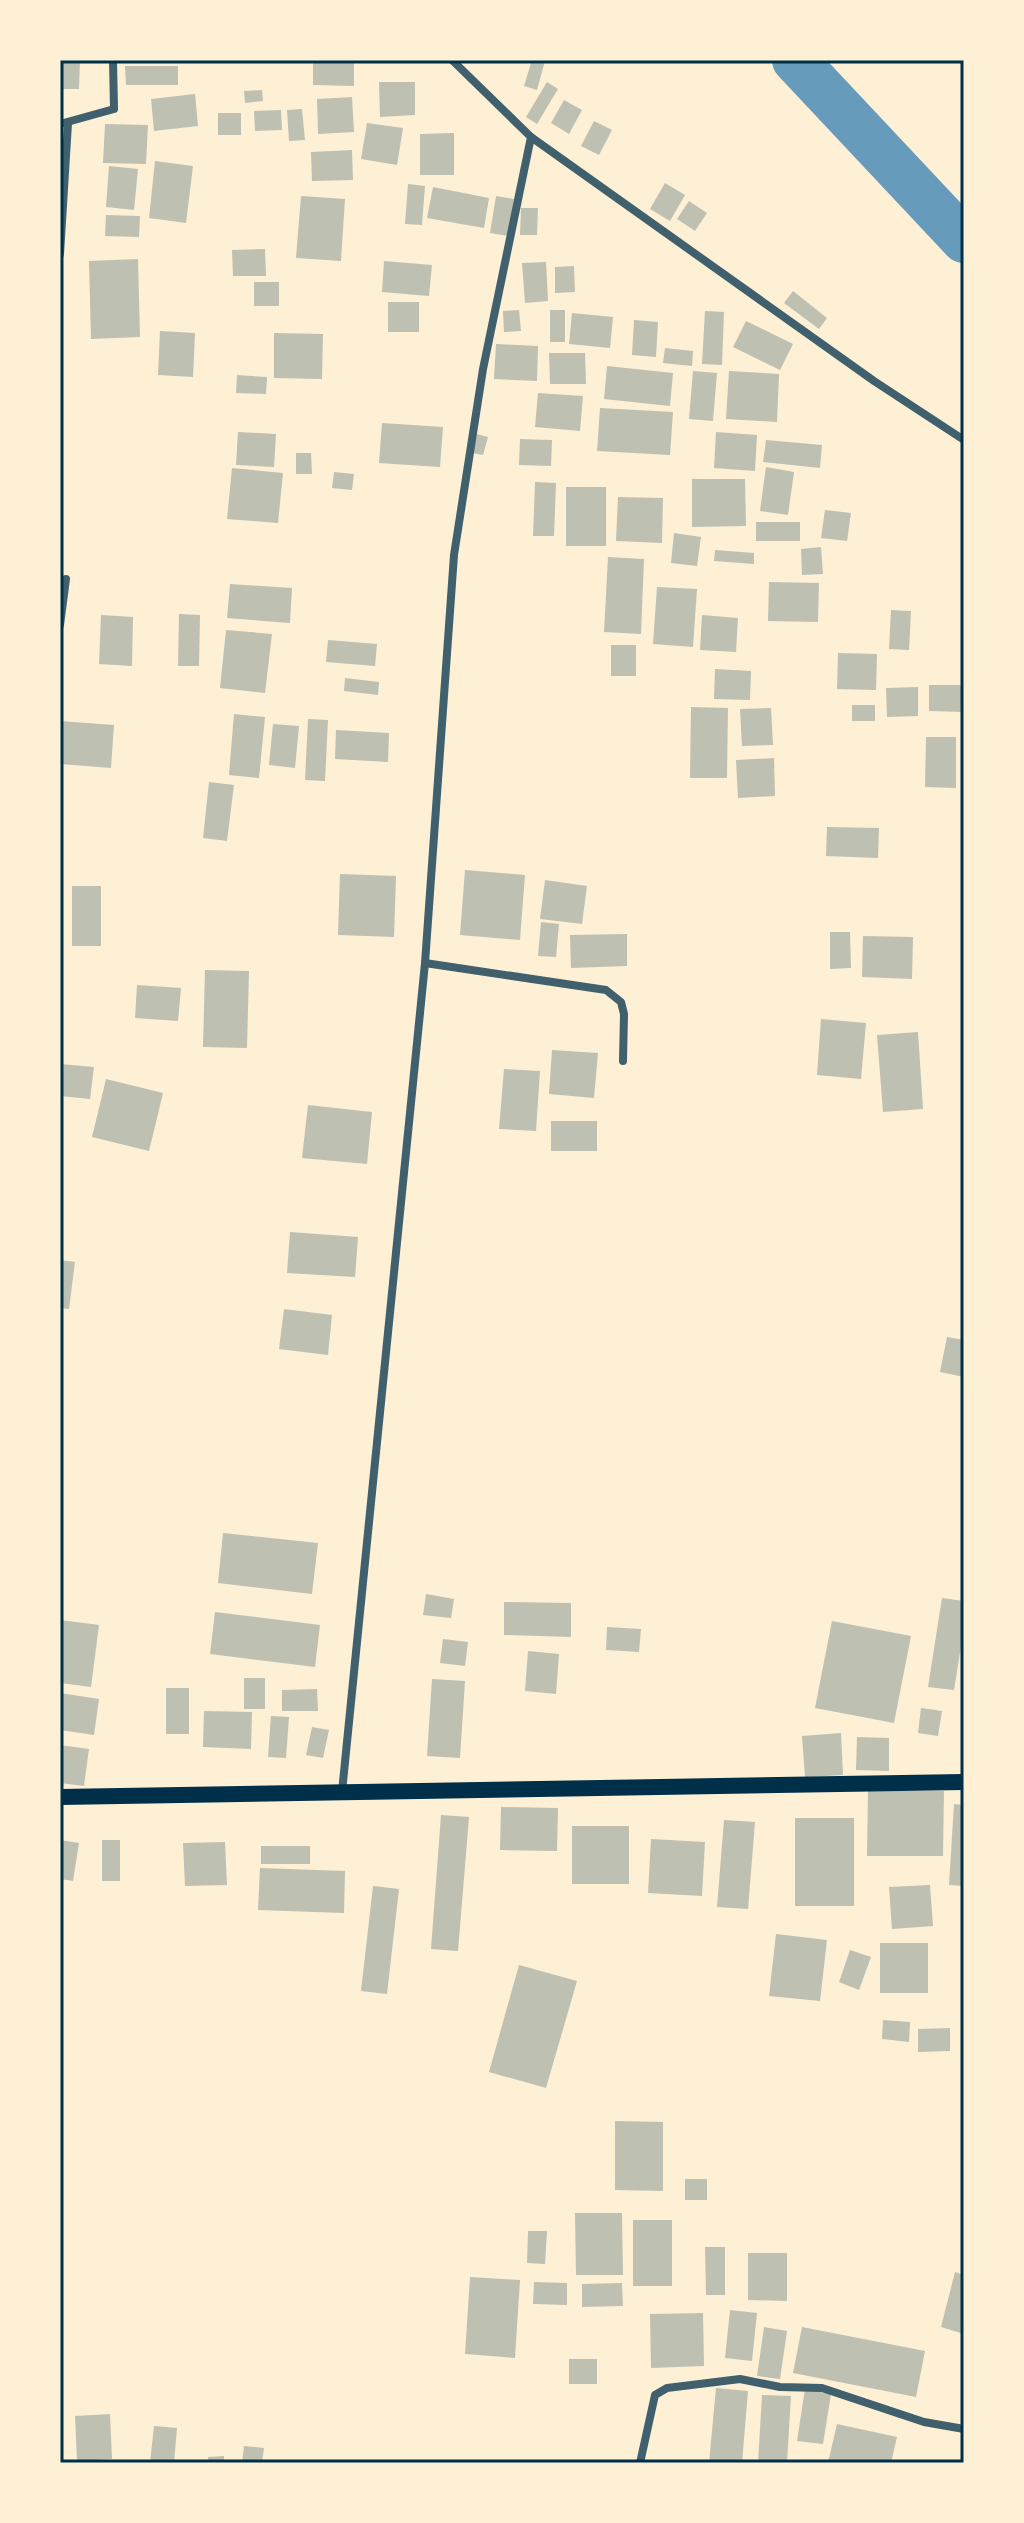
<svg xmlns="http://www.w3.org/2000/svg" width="1024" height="2523" font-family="Helvetica,sans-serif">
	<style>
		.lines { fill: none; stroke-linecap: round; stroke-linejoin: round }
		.river { stroke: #669bbc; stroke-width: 46 }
		.building { fill: #bec0b2 }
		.minor { stroke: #3f606c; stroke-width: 8 }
		.secondary { stroke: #003049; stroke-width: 16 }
		.neatline { fill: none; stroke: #003049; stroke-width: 3 }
	</style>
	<rect width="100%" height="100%" fill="#fdf0d5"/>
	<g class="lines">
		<!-- river -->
		<path class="river" d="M795 60 964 240"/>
	</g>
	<!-- building -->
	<g class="building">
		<path d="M60 60H80L79 89H60Z"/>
		<path d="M313 60H354V86L313 85Z"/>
		<path d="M532 60 545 61 537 90 524 86Z"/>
		<path d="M125 66H178V85H126Z"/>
		<path d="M379 82H415V115L380 117Z"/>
		<path d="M547 82 558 89 537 124 526 117Z"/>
		<path d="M262 90 263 101 245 103 244 91Z"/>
		<path d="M195 94 198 126 154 131 151 99Z"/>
		<path d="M352 97 354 132 318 134 317 99Z"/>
		<path d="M564 100 582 110 569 134 551 123Z"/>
		<path d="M302 109 305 140 289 141 287 110Z"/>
		<path d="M281 110 282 130 255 131 254 111Z"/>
		<rect x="218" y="113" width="23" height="22"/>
		<path d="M594 121 612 130 599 155 581 146Z"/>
		<path d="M367 123 403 128 397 165 361 159Z"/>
		<path d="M105 124 148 125 146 164 103 163Z"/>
		<path d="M454 133V175H420V134Z"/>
		<path d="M352 150 353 180 312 181 311 152Z"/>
		<path d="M155 161 193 166 186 223 149 218Z"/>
		<path d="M109 166 138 169 134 210 106 207Z"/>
		<path d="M665 183 685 195 670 221 650 209Z"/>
		<path d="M408 184 425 186 422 225 405 224Z"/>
		<path d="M433 187 489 198 484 228 427 218Z"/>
		<path d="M301 196 345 199 341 261 296 258Z"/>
		<path d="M496 196 514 199 508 236 490 233Z"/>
		<path d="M689 201 707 213 695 231 677 219Z"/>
		<path d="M521 208H538L537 235H520Z"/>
		<path d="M106 215 140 216 139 237 105 236Z"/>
		<path d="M265 249 266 276H233L232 250Z"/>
		<path d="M138 259 140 337 91 339 89 261Z"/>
		<path d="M384 261 432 265 429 296 382 292Z"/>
		<path d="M546 262 548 301 525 303 522 263Z"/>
		<path d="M574 266 575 292 555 293V267Z"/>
		<rect x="254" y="282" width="25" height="24"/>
		<path d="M793 291 827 318 819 329 784 303Z"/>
		<rect x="388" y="302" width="31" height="30"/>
		<path d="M519 310 521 331 504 332 503 311Z"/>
		<rect x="550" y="310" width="15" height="32"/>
		<path d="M705 311 724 312 722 365 702 364Z"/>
		<path d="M572 313 613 317 610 348 569 344Z"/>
		<path d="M634 320 658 322 656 357 632 355Z"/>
		<path d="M746 321 793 344 780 370 733 347Z"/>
		<path d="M160 331 195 333 193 377 158 375Z"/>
		<path d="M274 333 323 334 322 379 274 378Z"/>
		<path d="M496 344 538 346 537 381 494 379Z"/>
		<path d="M665 348 693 351 692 366 663 363Z"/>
		<path d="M549 353H585L586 384H550Z"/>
		<path d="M607 366 673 373 670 406 604 399Z"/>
		<path d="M693 371 717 373 713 421 689 419Z"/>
		<path d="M729 371 779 374 777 422 726 419Z"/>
		<path d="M237 375 267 377 266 394 236 393Z"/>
		<path d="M538 393 583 396 580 431 535 427Z"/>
		<path d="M600 408 673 412 670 455 597 451Z"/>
		<path d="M382 423 443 427 440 467 379 463Z"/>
		<path d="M238 432 276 434 274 467 236 465Z"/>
		<path d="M716 432 757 435 755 471 714 468Z"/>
		<path d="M477 434 488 437 483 455 472 453Z"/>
		<path d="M520 439 552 440 551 466 519 465Z"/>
		<path d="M766 440 822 445 820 468 763 462Z"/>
		<path d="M296 453H311L312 474H296Z"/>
		<path d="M766 467 794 472 788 515 760 511Z"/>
		<path d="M232 468 283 473 278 523 227 519Z"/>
		<path d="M334 472 354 474 352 490 332 488Z"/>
		<path d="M692 479H745L746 526 692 527Z"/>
		<path d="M535 482 556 483 554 536H533Z"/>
		<rect x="566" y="487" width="40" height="59"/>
		<path d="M618 497 663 498 662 543 616 541Z"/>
		<path d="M825 510 851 513 847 541 821 538Z"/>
		<rect x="756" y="522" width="44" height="19"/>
		<path d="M674 533 701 537 697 566 671 563Z"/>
		<path d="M821 547 823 574 802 575 801 549Z"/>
		<path d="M715 550 754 553V564L714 561Z"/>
		<path d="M608 557 644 559 641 634 604 632Z"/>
		<path d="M769 582 819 583 818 622 768 621Z"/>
		<path d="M230 584 292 588 290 623 227 618Z"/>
		<path d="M657 587 697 589 693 647 653 644Z"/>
		<path d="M891 610 911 611 909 650 889 649Z"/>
		<path d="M179 614 200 615 199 666H178Z"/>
		<path d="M101 615 133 617 132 666 99 664Z"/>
		<path d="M702 615 738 618 736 652 700 650Z"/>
		<path d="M226 630 272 634 265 693 220 688Z"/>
		<path d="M328 640 377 644 375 666 326 662Z"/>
		<rect x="611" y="645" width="25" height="31"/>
		<path d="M838 653 877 654 876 690 837 689Z"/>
		<path d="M715 669 751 671 750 700 714 699Z"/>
		<path d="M345 678 379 682 378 695 344 691Z"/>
		<path d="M929 685H964V712L929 711Z"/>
		<path d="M918 687V716L887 717 886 688Z"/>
		<rect x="852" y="705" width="23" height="16"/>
		<path d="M691 707 728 708 727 778H690Z"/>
		<path d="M771 708 773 745 742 746 740 709Z"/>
		<path d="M234 714 265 717 259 778 229 775Z"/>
		<path d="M308 719 328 720 325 781 305 780Z"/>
		<path d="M60 721 114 725 111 768 60 764Z"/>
		<path d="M273 724 299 726 295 768 269 765Z"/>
		<path d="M336 730 389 733 388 762 335 759Z"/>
		<path d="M926 737H956V788L925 787Z"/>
		<path d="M774 758 775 796 738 798 736 760Z"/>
		<path d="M209 782 234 785 227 841 203 838Z"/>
		<path d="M827 827 879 828 878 858 826 856Z"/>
		<path d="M465 870 525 875 520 940 460 935Z"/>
		<path d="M340 874 396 876 394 937 338 935Z"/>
		<path d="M545 880 587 886 582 924 540 919Z"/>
		<rect x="72" y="886" width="29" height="60"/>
		<path d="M541 922 559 924 556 957 538 956Z"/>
		<path d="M830 932H850L851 968 830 969Z"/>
		<path d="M627 934V966L571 968 570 935Z"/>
		<path d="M863 936 913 937 912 979 862 977Z"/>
		<path d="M205 970 249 971 247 1048 203 1047Z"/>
		<path d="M137 985 181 988 178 1021 135 1018Z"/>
		<path d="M821 1019 866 1023 861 1079 817 1075Z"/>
		<path d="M918 1032 923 1109 883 1112 877 1035Z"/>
		<path d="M552 1050 598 1053 594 1098 549 1094Z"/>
		<path d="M60 1064 94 1067 90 1099 60 1096Z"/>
		<path d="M504 1069 540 1071 536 1131 499 1129Z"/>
		<path d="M106 1079 163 1093 149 1151 92 1137Z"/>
		<path d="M308 1105 372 1112 367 1164 302 1158Z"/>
		<rect x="551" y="1121" width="46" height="30"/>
		<path d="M290 1232 358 1237 355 1277 287 1273Z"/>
		<path d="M60 1260 75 1262 69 1309 60 1308Z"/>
		<path d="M284 1309 332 1315 328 1355 279 1349Z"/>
		<path d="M947 1337 964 1340V1377L940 1372Z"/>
		<path d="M223 1533 318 1543 312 1594 218 1583Z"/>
		<path d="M426 1594 454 1599 451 1618 423 1615Z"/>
		<path d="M942 1598 964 1601V1628L954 1690 928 1687Z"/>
		<path d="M504 1602 571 1603V1637L504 1635Z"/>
		<path d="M215 1612 320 1625 315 1667 210 1654Z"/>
		<path d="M60 1620 99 1625 91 1687 60 1683Z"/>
		<path d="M832 1621 911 1636 894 1723 815 1708Z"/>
		<path d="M607 1627 641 1629 639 1652 606 1650Z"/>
		<path d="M443 1639 468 1642 465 1666 440 1663Z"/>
		<path d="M528 1651 559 1654 556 1694 525 1691Z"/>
		<rect x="244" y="1678" width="21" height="31"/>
		<path d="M432 1679 465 1681 460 1758 427 1756Z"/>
		<rect x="166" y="1688" width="23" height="46"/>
		<path d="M317 1689 318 1711H282V1690Z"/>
		<path d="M60 1693 99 1699 94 1735 60 1730Z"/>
		<path d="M921 1708 942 1711 938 1736 918 1733Z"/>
		<path d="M204 1711 252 1712 251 1749 203 1747Z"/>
		<path d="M271 1716 289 1717 286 1758 268 1757Z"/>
		<path d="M312 1727 329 1730 323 1758 306 1755Z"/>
		<path d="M841 1733 843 1775 805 1777 802 1736Z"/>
		<path d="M857 1737 889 1738V1771L856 1770Z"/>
		<path d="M60 1745 89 1749 84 1786 60 1783Z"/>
		<path d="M868 1791H944L943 1856H867Z"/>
		<path d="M954 1804 964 1805V1886L949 1885Z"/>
		<path d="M501 1807 558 1808 557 1851 500 1850Z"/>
		<path d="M441 1815 469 1817 458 1951 431 1949Z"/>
		<rect x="795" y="1818" width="59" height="88"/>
		<path d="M724 1820 755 1822 748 1909 717 1907Z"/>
		<rect x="572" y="1826" width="57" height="58"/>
		<path d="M651 1839 705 1842 702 1896 648 1893Z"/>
		<path d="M60 1840 79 1843 73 1881 60 1879Z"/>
		<rect x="102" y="1840" width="18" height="41"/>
		<path d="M225 1842 227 1885 185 1886 183 1843Z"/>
		<rect x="261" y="1846" width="49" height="18"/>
		<path d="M260 1868 345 1871 344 1913 258 1910Z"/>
		<path d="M930 1885 933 1926 892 1929 889 1887Z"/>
		<path d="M373 1886 399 1889 387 1994 361 1991Z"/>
		<path d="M776 1934 827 1940 820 2001 769 1996Z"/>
		<rect x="880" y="1943" width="48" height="50"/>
		<path d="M850 1950 871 1957 859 1990 839 1982Z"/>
		<path d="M519 1965 577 1981 546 2088 489 2072Z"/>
		<path d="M883 2020 910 2022 909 2042 882 2039Z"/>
		<path d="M950 2028V2051L918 2052V2029Z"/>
		<path d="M615 2121 663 2122V2191L615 2190Z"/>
		<rect x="685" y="2179" width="22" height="21"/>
		<path d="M575 2213H622L623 2275H576Z"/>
		<rect x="633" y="2220" width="39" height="66"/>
		<path d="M528 2231H547L545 2264 527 2263Z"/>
		<path d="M705 2247H725V2295H706Z"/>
		<path d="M748 2253H787V2301L748 2300Z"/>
		<path d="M955 2272 964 2275V2334L941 2327Z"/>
		<path d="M470 2277 520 2280 515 2358 465 2354Z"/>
		<path d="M534 2282 567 2283V2305L533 2304Z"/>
		<path d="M622 2283 623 2306 582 2307V2284Z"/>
		<path d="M730 2310 757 2313 752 2361 725 2358Z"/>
		<path d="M703 2313 704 2366 651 2368 650 2314Z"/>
		<path d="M764 2327 787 2331 780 2379 757 2376Z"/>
		<path d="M802 2327 925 2351 916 2397 793 2373Z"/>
		<rect x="569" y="2359" width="28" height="25"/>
		<path d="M716 2388 748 2391 742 2463H709Z"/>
		<path d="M805 2389 831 2394 823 2444 797 2441Z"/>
		<path d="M762 2395 791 2396 787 2463H758Z"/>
		<path d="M110 2414 112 2459 77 2461 75 2416Z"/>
		<path d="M837 2424 897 2437 891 2463H828Z"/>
		<path d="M154 2426 177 2428 174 2463H150Z"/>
		<path d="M244 2446 264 2448 262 2463H242Z"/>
		<path d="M224 2456V2463H209L208 2457Z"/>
	</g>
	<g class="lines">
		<!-- minor -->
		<g class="minor">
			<path d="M60 124 114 109 113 60"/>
			<path d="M531 137 874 381 964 440"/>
			<path d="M60 254 68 123"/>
			<path d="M60 625 66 579"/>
			<path d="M425 963 606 990 621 1002 624 1014 623 1061"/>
			<path d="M342 1792 425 963 454 555 483 369 531 137 452 60"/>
			<path d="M640 2463 655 2395 667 2388 740 2379 780 2387 822 2388 924 2422 964 2429"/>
		</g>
		<!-- secondary -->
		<path class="secondary" d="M60 1797 964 1782"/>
	</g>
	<!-- border -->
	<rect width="1024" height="2523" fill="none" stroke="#fdf0d5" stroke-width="124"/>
	<rect x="62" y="62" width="900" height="2399" class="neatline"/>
</svg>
